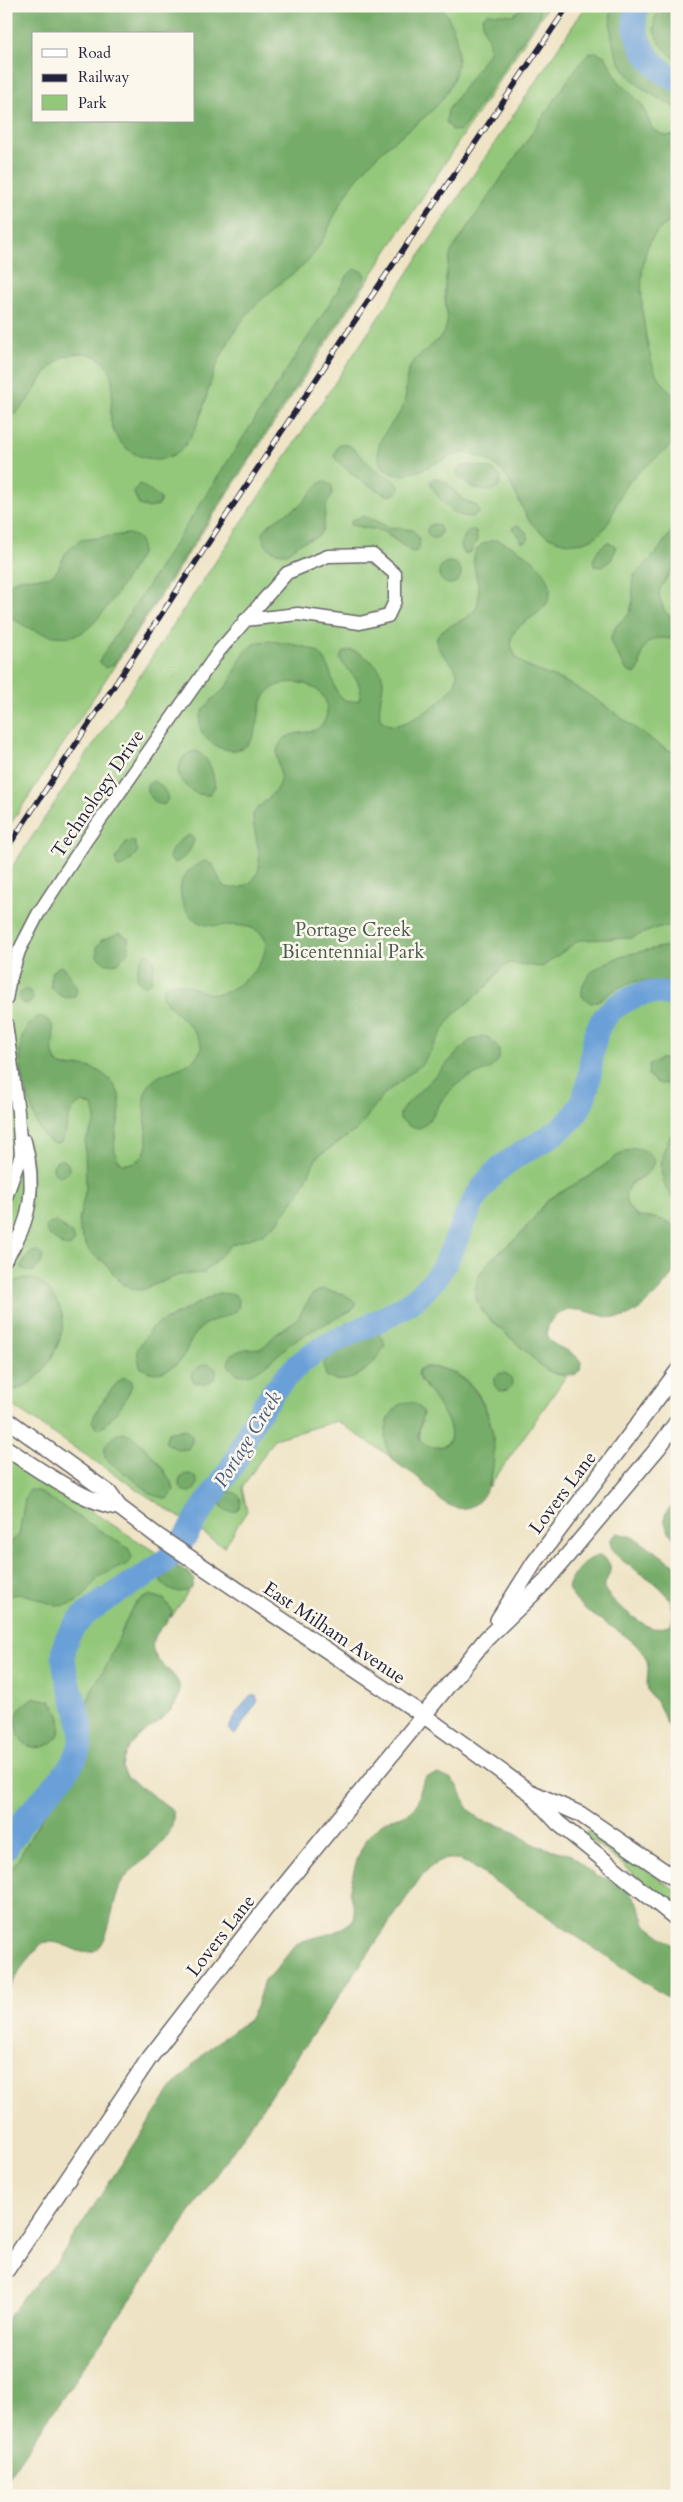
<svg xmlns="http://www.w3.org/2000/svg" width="683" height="2502" font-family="Cardo,serif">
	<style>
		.green { fill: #93c779; stroke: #5a745a; fill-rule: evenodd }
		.forest { fill: #76ac69; stroke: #4c6752; fill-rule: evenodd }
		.water { fill: #6ba0d8; stroke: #46618a }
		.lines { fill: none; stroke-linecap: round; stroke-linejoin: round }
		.river { stroke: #6ba0d8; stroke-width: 24 }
		.minor-casing { stroke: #69666b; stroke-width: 15 }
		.tertiary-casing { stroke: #69666b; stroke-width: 18 }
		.minor { stroke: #fff; stroke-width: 12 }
		.tertiary { stroke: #fff; stroke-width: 15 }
		.rail-casing { stroke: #22223b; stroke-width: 5.5 }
		.rail { stroke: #fbf7ec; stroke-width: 4; stroke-dasharray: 11; stroke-linecap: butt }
		.labels { text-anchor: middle; stroke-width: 5; stroke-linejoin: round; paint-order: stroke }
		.street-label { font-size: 19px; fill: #22223b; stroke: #fbf7ec }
		.park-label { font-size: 19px; fill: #4a5c51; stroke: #fbf7ec }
		.water-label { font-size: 20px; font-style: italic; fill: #3f547a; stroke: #fbf7ec }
	</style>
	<rect width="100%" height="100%" fill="#fbf7ec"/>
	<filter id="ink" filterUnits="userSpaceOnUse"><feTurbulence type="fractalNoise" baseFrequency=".02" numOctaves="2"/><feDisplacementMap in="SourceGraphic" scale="10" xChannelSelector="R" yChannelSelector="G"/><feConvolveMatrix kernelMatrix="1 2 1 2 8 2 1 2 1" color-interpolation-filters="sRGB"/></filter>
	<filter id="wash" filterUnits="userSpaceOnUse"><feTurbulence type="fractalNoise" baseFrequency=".0096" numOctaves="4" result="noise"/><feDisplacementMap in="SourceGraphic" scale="20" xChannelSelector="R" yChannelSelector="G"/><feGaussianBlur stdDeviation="1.12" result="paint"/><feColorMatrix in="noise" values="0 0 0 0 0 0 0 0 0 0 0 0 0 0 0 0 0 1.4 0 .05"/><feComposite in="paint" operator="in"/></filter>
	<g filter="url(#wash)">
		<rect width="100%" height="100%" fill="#eee3c4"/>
		<!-- green -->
		<g class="green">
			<path d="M6 6H548L6 831ZM34 34H194V121H34Z"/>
			<path d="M586 6H677V1230L668 1221 638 1217 626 1204 625 1194 628 1186 645 1175 627 1150 591 1175 549 1199 520 1235 492 1258 478 1277 484 1314 545 1369 555 1374 567 1375 489 1487C501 1438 489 1366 424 1367L420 1380C429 1391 468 1436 442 1447 434 1450 426 1445 420 1441L419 1427 423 1421 387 1447 391 1457 337 1421 274 1439 242 1488 247 1511 224 1547 6 1402V876Z"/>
			<path d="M6 1457 179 1567H175L186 1591 189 1590 171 1618 172 1611 136 1603 130 1612 108 1664 88 1699 87 1741 74 1778 42 1817 18 1860 6 1876Z"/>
			<path d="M588 1831 677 1891V1908L585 1835Z"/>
		</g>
		<!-- forest -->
		<g class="forest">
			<path d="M6 6H441C459 30 464 62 449 88 435 116 402 132 380 153 363 169 348 189 337 210 328 229 323 243 309 260 302 268 292 274 283 281 266 295 249 309 237 328 229 340 221 355 215 369 205 395 201 437 175 454 165 460 154 460 143 457 135 455 128 450 122 444 103 422 114 407 112 381 110 361 92 350 73 354 39 362 36 406 6 419ZM34 34H194V121H34Z"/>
			<path d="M524 6H540L539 15 465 126 459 131 452 130 446 122 448 110 489 52C492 38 480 30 483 17L488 13 513 15Z"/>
			<path d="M611 6H630C628 43 642 72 677 88V108C628 85 607 62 611 6Z"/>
			<path d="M666 11 677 14V60C662 48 649 35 656 15Z"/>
			<path d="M596 52 605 56 618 80 643 106 652 129 666 136 677 135V218C668 222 661 227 655 234 632 262 643 336 654 369 658 382 673 390 677 404 679 414 677 428 677 438 662 457 639 467 625 487 613 505 611 533 587 541 565 548 537 536 526 515 514 493 509 470 485 459 480 457 472 454 467 453 444 451 394 499 379 459 373 441 394 423 402 409 409 395 403 378 411 365 421 349 443 344 447 323 448 314 445 306 445 297 444 281 448 267 451 252L579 64 590 53Z"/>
			<path d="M354 269 362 271 365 275 363 283 113 665 105 668 100 662 101 658 348 275Z"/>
			<path d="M339 444C355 443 361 459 372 467 381 475 392 476 399 486V491L391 496C378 494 340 467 334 456Z"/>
			<path d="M466 465C478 465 493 467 501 477L499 487C488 497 460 485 457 472L458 468Z"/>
			<path d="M435 478 445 481 463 500 477 506 479 513C461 527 438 499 431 485L430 481Z"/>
			<path d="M324 481 332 486V494L326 506 323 529 319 536 300 543 287 553C279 553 271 552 266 545 252 526 290 513 299 506 309 499 312 486 324 481Z"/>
			<path d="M140 484 161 499 159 505 149 508 139 505 133 491Z"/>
			<path d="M364 516 389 527 413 530 419 538 420 548 415 552H412L382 531 350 525 352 520Z"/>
			<circle cx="434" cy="531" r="7"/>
			<path d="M677 524V561L660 589 659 597 665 612 677 622V637C671 640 667 638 661 638 643 639 641 653 640 667L635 674 627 671 611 643V636L617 625 630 613 633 599 632 582 635 574 656 553Z"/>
			<path d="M518 525 526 532 529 539 527 541 522 542 512 528Z"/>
			<path d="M470 530 476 532 477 540 471 552 464 554 461 546 465 535Z"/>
			<path d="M128 534C140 536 143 543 141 554 130 573 99 625 81 633 59 644 22 628 6 613V586L17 579 49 577 57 571 65 554 72 546 81 540Z"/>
			<path d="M497 540C519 547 560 572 548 601 540 620 500 625 514 653 521 668 545 673 559 679 598 695 631 729 668 750L677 752V928L659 927 631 938 579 940 542 967 510 963 503 967 485 988 452 1016 423 1063 382 1096 358 1129 317 1157 300 1192 277 1223 261 1235 232 1244 204 1273 179 1275 144 1289 137 1290 122 1284 105 1263 89 1251 80 1232 79 1219 86 1188 85 1142 95 1122 94 1107 83 1102C66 1109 69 1125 63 1140 52 1149 45 1137 38 1128 29 1097 2 1036 39 1016 68 1025 42 1049 59 1064 65 1069 74 1066 81 1066 97 1067 114 1079 119 1095 125 1119 104 1148 122 1164 164 1165 139 1113 145 1094 154 1064 191 1077 202 1047 196 1025 174 1015 162 996L164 987C183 975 199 996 218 994 229 993 240 983 248 977 264 963 278 934 248 927 224 921 202 935 186 910 182 903 179 892 181 884 184 872 194 865 205 861L213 865 220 881 225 887C233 889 240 889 248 884 271 870 252 836 253 814 260 803 278 794 280 780 282 766 270 754 283 740 294 728 318 738 325 720 338 688 290 670 268 692 255 705 262 730 248 744 232 760 196 742 200 719 203 704 217 697 226 687 238 673 237 653 255 644 264 639 275 642 285 643 296 645 311 647 320 654 336 667 329 709 359 700 366 681 348 674 340 659L342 653C350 648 356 651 364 656 397 677 376 690 380 719 385 723 391 727 397 725 414 722 460 693 457 673 454 660 433 652 437 638 441 623 474 623 478 602 483 579 456 545 497 540Z"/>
			<path d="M608 542 615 545 616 549 611 560 602 567 594 566C591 557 600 546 608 542Z"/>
			<circle cx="450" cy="573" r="11"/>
			<path d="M196 751C210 758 213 772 215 787L209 795C196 796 186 788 179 777 177 765 183 752 196 751Z"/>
			<path d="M153 781C161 783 166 792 168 799L164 805 156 803 147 792V785Z"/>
			<path d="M189 835 194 839C193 848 184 860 175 863L169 858C170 849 180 839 189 835Z"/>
			<path d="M134 841 138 851 128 863 120 867 117 866 116 859 126 842Z"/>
			<path d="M120 933 128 938 129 951 118 963 106 964 97 956V946L102 940Z"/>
			<path d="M677 944V986C658 982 640 977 622 986 611 991 603 1000 591 1003L582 996C579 957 648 951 677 944Z"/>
			<path d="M147 953 154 957 155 961 151 982 144 986 138 981C135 973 139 958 147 953Z"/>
			<path d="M60 966 66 969 77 989 75 996C65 1001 56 994 51 986V972Z"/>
			<circle cx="26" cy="997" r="7"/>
			<path d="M484 1036C495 1040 505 1052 496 1063 489 1072 474 1074 465 1079 458 1083 452 1089 447 1094 436 1105 434 1120 420 1128L411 1127 400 1119V1113L404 1107 469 1041Z"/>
			<path d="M661 1059H670L677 1064 676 1083 659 1084 648 1075 649 1065Z"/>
			<path d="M677 1128V1201C654 1183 658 1148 677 1128Z"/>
			<path d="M634 1148C646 1149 660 1157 650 1170 646 1176 639 1177 634 1181 620 1192 625 1209 638 1217 653 1218 665 1217 676 1228 678 1238 678 1254 677 1263 674 1279 640 1314 624 1317 600 1322 580 1300 557 1315 548 1321 546 1329 548 1339 558 1350 573 1349 581 1362L580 1370 575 1375 555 1374 545 1369 484 1314 477 1302 475 1290 478 1277 492 1258 520 1235 549 1199 591 1175 617 1156Z"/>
			<circle cx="61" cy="1168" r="8"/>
			<path d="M55 1221 73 1235 75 1241 70 1247 62 1245 47 1233 46 1226Z"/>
			<path d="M37 1251 43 1256 41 1264 33 1272 22 1269V1264L31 1252Z"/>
			<path d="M24 1278C36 1278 43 1283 50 1292 56 1300 63 1311 63 1321 63 1347 36 1394 6 1390V1285Z"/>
			<path d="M322 1289 343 1294 355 1301 356 1305 352 1310C333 1321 312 1329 294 1341 279 1351 245 1395 228 1364L231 1354 245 1349 262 1348 275 1335 297 1319 312 1295Z"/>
			<path d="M218 1293 234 1294 239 1299 238 1309C229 1318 213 1318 203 1326 184 1341 190 1363 162 1372 154 1374 147 1372 140 1367L137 1350 152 1327Z"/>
			<path d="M373 1332 382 1336 385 1345C376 1365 348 1391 326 1376L323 1364 329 1357Z"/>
			<path d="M208 1364 216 1369V1378L206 1384 194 1382 191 1377C193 1369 200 1365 208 1364Z"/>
			<path d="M424 1367C517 1366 508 1530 451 1506 436 1500 428 1486 416 1476 408 1470 398 1466 392 1458 371 1430 403 1381 423 1412L418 1435 420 1441C425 1445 431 1448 438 1447 475 1442 422 1386 418 1375L419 1370Z"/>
			<circle cx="503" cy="1382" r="9"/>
			<path d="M125 1377 132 1381C134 1391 108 1426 99 1429L92 1422C94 1412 115 1381 125 1377Z"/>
			<path d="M184 1429 191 1435 193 1439 188 1449 178 1450 165 1442 168 1433Z"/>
			<path d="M123 1432C138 1435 171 1475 174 1490L167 1499 153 1495 106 1459C100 1447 111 1436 123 1432Z"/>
			<circle cx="188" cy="1483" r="9"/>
			<path d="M29 1490 38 1491 129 1549 132 1558C126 1569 112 1568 103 1574 92 1582 87 1596 76 1602 52 1616 29 1584 6 1598V1546L19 1535 25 1498Z"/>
			<circle cx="231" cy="1502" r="10"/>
			<path d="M677 1503V1541C664 1528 657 1513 677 1503Z"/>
			<path d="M617 1533 632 1536 677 1566V1734C665 1726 665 1717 659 1706 655 1699 648 1695 647 1686 647 1673 651 1665 643 1653 625 1627 579 1616 568 1588 570 1576 587 1555 601 1556 618 1566 607 1574 604 1588 609 1600 641 1625 653 1628 661 1629 666 1627 672 1622 683 1578 609 1570 610 1540Z"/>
			<path d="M179 1567 188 1572 194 1579 192 1588C181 1595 168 1592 161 1582 160 1572 170 1566 179 1567Z"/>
			<path d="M150 1595 164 1599 172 1611C169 1626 149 1633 153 1650 158 1670 187 1674 178 1698 166 1728 126 1730 122 1768L128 1778 169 1807 173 1813C177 1844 136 1860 122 1882 111 1900 111 1944 94 1951 77 1958 63 1937 42 1943L22 1967 6 1994V1876L18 1860 42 1817 74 1778 87 1741V1706L91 1691 108 1663 130 1612 136 1603Z"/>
			<path d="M36 1698 51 1701C86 1746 16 1768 16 1722 16 1709 25 1702 36 1698Z"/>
			<path d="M439 1774 452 1780 458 1786 468 1808 481 1820 507 1828 535 1845 571 1855 595 1876 621 1883 638 1903 645 1924 677 1948V2004L469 1864C447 1855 440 1858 423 1874L6 2480V2321L26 2294 56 2263 171 2089 210 2047 249 2020 256 2007 264 1980 274 1972 295 1945 302 1941 336 1932 354 1920C357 1908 349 1902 350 1890 354 1865 362 1834 386 1821 394 1817 404 1817 411 1811 422 1802 418 1787 426 1777Z"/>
		</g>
		<!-- water -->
		<path class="water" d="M251 1696H256L258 1701 235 1735 228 1729C235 1717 241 1705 251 1696Z"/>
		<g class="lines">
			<!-- river -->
			<g class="river">
				<path d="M637 6C628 37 650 67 677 80"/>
				<path d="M6 1848C14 1837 20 1824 29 1814 45 1794 71 1773 79 1749 91 1711 49 1670 69 1634 89 1599 150 1581 175 1551 186 1538 194 1521 204 1507 215 1491 227 1475 237 1458 243 1446 247 1433 254 1421 266 1400 280 1381 298 1365 340 1328 406 1323 439 1273 459 1242 466 1203 492 1176 515 1150 556 1141 576 1113 604 1072 574 1022 631 998 646 991 661 991 677 996"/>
			</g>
		</g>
	</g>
	<g filter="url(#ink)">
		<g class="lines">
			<defs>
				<g id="minor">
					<path d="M6 1000 9 983 19 951 38 914 87 839 219 651 287 573 328 556 373 555 395 574V601L388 616 360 623 298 614 245 620"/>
					<path d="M6 1023 18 1112 21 1155 6 1197"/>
					<path d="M6 1259C32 1222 36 1184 25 1141"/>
				</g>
				<g id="tertiary">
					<path d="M6 1419 109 1493 119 1507 156 1535 423 1715 528 1791 580 1814 677 1880"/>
					<path d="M6 1448C35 1467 86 1504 119 1507"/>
					<path d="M498 1620 534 1563 677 1372"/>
					<path d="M533 1796 558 1823 677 1919"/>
					<path d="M6 2271 148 2060 266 1908 486 1639 545 1582 658 1448 677 1422"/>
				</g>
			</defs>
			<!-- minor casing -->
			<use href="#minor" class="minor-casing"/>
			<!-- tertiary casing -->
			<use href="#tertiary" class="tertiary-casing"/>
			<!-- minor -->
			<use href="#minor" class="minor"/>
			<!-- tertiary -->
			<use href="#tertiary" class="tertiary"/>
			<defs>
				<path id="rail" d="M6 850 346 334 568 6"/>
			</defs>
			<!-- rail casing -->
			<use href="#rail" class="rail-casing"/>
			<!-- rail -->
			<use href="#rail" class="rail"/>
		</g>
	</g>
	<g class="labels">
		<!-- street labels -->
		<g class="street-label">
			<text transform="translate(97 793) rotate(-56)" y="7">Technology Drive</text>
			<text transform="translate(562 1492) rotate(-53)" y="7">Lovers Lane</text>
			<text transform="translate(335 1632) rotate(34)" y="7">East Milham Avenue</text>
			<text transform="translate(220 1935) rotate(-52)" y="7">Lovers Lane</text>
		</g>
		<!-- park labels -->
		<g class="park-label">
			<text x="353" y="936">Portage Creek<tspan x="353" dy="22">Bicentennial Park</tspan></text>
		</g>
		<!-- water labels -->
		<g class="water-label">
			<text transform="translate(247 1439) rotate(-58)" y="7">Portage Creek</text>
		</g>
	</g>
	<!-- margin -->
	<rect width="683" height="2502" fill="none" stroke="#fbf7ec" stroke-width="25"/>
	<!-- legend -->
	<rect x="32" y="32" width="162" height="90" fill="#fbf7ec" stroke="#a4a2a5"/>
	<rect x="42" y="49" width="25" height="8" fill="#ffffff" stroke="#a4a2a5"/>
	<text x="78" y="58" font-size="15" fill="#22223b">Road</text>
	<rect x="42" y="74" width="25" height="8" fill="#22223b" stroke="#a4a2a5"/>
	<text x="78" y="82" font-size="15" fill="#22223b">Railway</text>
	<rect x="42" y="95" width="25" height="15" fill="#93c779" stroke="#a4a2a5"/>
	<text x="78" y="108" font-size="15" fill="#22223b">Park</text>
</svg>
